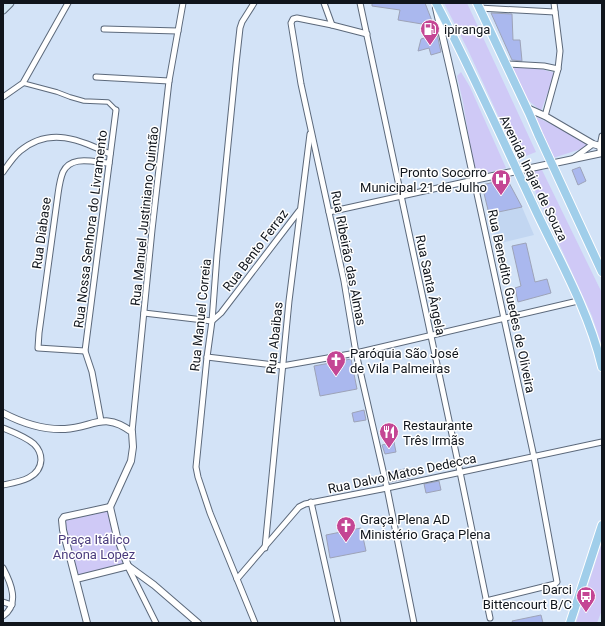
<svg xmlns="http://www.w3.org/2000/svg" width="605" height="626" font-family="Roboto,sans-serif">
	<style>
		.built { fill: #c2d6f1 }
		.green { fill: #cfc9f6 }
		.building { fill: #aab8ee; stroke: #9da3b8 }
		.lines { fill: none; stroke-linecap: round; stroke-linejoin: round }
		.pedestrian-casing { stroke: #5c697b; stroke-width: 5.5 }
		.minor-casing { stroke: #5c697b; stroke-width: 7 }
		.tertiary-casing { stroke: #5c697b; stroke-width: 8 }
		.secondary-casing { stroke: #5c697b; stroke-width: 9 }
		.primary-casing { stroke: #fff; stroke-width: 10 }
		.pedestrian { stroke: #fff; stroke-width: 3.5 }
		.minor { stroke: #fff; stroke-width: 5 }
		.tertiary { stroke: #fff; stroke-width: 6 }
		.secondary { stroke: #d0e6f4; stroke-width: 7 }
		.primary { stroke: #a0ceea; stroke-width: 8 }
		.labels { text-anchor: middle; stroke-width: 3; stroke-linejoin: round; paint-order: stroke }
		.poi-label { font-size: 13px; fill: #10151c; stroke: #fff; text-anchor: start }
		.street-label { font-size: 13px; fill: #10151c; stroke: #fff }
		.park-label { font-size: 13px; fill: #4a3b7d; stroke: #fff }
	</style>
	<rect width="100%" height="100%" fill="#d3e3f7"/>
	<!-- built -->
	<path class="built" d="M522 207 534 235 496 244 489 214Z"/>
	<!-- green -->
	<g class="green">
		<path d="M444 3H467L536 152 518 159 468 50Z"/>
		<path d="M515 66 534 67 555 73 541 111 523 96 509 67Z"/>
		<path d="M461 72 470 87 506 168 475 176 463 102 457 76Z"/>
		<path d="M530 114 566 131 589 145 581 149 550 159Z"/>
		<path d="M541 168 602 293V346L592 316 526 171Z"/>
		<path d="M110 507 128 566 76 579 63 518Z"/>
		<path d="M602 542V610L597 623H576Z"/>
	</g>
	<!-- building -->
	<g class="building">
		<path d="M372 3H425L434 26 398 20 400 10 372 6Z"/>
		<path d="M491 13 512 14 513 40H520L522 61 512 60Z"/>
		<path d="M437 34 441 52 431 55 429 48 418 51 421 39Z"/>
		<path d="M580 167 586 181 578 185 572 170Z"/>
		<path d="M507 179 522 207 489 214 482 185Z"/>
		<path d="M526 243 535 282 547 279 551 293 518 302 515 288 521 286 512 246Z"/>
		<path d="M351 359 357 389 320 396 314 366Z"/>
		<path d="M364 410 366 420 354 422 352 413Z"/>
		<path d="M394 442 396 452 385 454 382 445Z"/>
		<path d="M408 468 410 478 390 482 388 473Z"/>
		<path d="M439 481 441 490 426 493 424 484Z"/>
		<path d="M361 528 366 551 330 558 326 535Z"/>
		<path d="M541 615 543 623H513L512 621Z"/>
	</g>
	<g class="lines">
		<defs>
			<path id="pedestrian" d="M23 83 57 92 70 97 84 101 108 102 116 110"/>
			<g id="minor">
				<path d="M254 3 242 22 240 28 236 64 217 255 212 321 207 357 196 467 198 477 210 513 255 623"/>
				<path d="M324 3 332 25"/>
				<path d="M360 3 460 472 490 618"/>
				<path d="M479 8 555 12"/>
				<path d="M104 29 178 31"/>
				<path d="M367 34 332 25 297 18 293 19 291 23 301 84 344 281 356 353 387 488 414 623"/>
				<path d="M506 64 544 66 558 69"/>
				<path d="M96 77 169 81"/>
				<path d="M3 97 23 83 68 3"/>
				<path d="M545 116 558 69 560 51 554 3"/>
				<path d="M600 146 602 136"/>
				<path d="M574 158 593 144"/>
				<path d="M3 172C8 165 13 157 20 151 50 126 80 140 110 154"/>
				<path d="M329 212 474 180 534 457 557 582 555 584 486 601"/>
				<path d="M144 313 212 321 221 313 299 211"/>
				<path d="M85 351 38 348 39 333 58 194C59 187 60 179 63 172 71 155 93 162 109 163"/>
				<path d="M207 357 282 366 356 353 578 301"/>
				<path d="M101 421 92 372 85 351 116 110"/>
				<path d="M3 428C13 432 26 437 34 444 38 448 41 454 41 460 40 479 18 482 3 485"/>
				<path d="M132 432 152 230 169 81 183 3"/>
				<path d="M311 502 338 623"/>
				<path d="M265 548 289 301 310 134"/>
				<path d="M128 567 156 623"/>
				<path d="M3 568C11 583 20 604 3 616"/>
				<path d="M237 579 299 507 305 504 387 488 602 442"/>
				<path d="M3 602 12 605"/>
			</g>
			<g id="tertiary">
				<path d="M436 8 454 86 474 180 602 153"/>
				<path d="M527 108 545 116 593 144 600 146 601 153"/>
				<path d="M3 413C22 423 43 430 65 429 94 427 104 411 132 432L133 447 131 461 110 507"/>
				<path d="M110 507 117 537 128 566"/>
				<path d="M128 566 154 585 198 623"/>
				<path d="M76 579 128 566"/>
				<path d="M87 623 63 530 62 520 64 517 110 507"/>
			</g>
			<path id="secondary" d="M3 10 10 3"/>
			<g id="primary">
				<path d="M436 3C472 71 503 141 536 211 560 261 589 312 602 367"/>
				<path d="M477 3 529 113 538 134 602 272"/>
				<path d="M570 623 602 525"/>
			</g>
		</defs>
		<!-- pedestrian casing -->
		<use href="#pedestrian" class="pedestrian-casing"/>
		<!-- minor casing -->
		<use href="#minor" class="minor-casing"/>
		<!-- tertiary casing -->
		<use href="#tertiary" class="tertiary-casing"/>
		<!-- secondary casing -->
		<use href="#secondary" class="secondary-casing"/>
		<!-- primary casing -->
		<use href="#primary" class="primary-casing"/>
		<!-- pedestrian -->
		<use href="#pedestrian" class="pedestrian"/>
		<!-- minor -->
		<use href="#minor" class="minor"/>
		<!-- tertiary -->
		<use href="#tertiary" class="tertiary"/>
		<!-- secondary -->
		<use href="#secondary" class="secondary"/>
		<!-- primary -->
		<use href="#primary" class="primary"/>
	</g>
	<!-- icons -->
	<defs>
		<symbol id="fuel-pin" viewBox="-11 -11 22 30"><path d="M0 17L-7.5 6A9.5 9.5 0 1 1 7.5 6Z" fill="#c44694" stroke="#fff"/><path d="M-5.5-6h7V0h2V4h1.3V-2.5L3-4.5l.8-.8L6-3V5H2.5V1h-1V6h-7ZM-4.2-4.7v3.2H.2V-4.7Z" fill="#fff"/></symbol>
		<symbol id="hospital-pin" viewBox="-11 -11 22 30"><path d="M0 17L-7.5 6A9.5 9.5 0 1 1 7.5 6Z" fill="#c44694" stroke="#fff"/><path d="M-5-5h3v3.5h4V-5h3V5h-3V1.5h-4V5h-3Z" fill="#fff"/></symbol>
		<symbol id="church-pin" viewBox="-11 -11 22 30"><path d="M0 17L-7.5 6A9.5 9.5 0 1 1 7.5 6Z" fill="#c44694" stroke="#fff"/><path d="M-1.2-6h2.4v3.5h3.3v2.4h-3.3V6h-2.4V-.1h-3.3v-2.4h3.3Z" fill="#fff"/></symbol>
		<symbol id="restaurant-pin" viewBox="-11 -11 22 30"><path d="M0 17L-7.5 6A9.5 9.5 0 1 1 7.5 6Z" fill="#c44694" stroke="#fff"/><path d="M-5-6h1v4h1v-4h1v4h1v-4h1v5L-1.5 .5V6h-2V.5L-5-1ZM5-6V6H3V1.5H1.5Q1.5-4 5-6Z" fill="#fff"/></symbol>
		<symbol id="bus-pin" viewBox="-11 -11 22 30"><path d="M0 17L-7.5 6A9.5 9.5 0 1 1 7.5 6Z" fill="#c44694" stroke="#fff"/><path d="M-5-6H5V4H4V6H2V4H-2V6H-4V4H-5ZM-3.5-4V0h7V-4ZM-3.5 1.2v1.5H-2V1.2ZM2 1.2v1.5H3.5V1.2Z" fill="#fff"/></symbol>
	</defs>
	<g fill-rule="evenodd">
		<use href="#fuel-pin" x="419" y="18" width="22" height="30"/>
		<use href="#hospital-pin" x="490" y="168" width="22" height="30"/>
		<use href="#church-pin" x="325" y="349" width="22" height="30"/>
		<use href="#restaurant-pin" x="378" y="421" width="22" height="30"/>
		<use href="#church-pin" x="335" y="515" width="22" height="30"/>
		<use href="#bus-pin" x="575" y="585" width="22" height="30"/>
	</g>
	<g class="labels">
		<!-- poi labels -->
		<g class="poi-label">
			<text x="444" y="34">ipiranga</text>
			<text x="487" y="177" text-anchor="end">Pronto Socorro<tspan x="487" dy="15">Municipal 21 de Julho</tspan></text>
			<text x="350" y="358">Paróquia São José<tspan x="350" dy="15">de Vila Palmeiras</tspan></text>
			<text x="403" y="430">Restaurante<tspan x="403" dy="15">Três Irmãs</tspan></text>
			<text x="360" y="524">Graça Plena AD<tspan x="360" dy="15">Ministério Graça Plena</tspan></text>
			<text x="572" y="594" text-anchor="end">Darci<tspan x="572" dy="15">Bittencourt B/C</tspan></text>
		</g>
		<!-- street labels -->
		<g class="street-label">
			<text transform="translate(534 178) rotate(64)" y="5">Avenida Inajar de Souza</text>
			<text transform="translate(144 216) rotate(-84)" y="5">Rua Manuel Justiniano Quintão</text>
			<text transform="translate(90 229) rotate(-83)" y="5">Rua Nossa Senhora do Livramento</text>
			<text transform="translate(41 233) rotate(-82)" y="5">Rua Diabase</text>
			<text transform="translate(255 250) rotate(-53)" y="5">Rua Bento Ferraz</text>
			<text transform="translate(349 258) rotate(79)" y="5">Rua Ribeirão das Almas</text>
			<text transform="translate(431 285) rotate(78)" y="5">Rua Santa Ângela</text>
			<text transform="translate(512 301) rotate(78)" y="5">Rua Benedito Guedes de Oliveira</text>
			<text transform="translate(200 315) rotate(-84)" y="5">Rua Manuel Correia</text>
			<text transform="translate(274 338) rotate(-84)" y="5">Rua Abaibas</text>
			<text transform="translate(402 473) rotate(-12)" y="5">Rua Dalvo Matos Dedecca</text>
		</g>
		<!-- park labels -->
		<g class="park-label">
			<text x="94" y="544">Praça Itálico<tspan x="94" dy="15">Ancona Lopez</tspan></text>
		</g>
	</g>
	<!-- border -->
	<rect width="605" height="626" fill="none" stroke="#10151c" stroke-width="8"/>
</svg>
